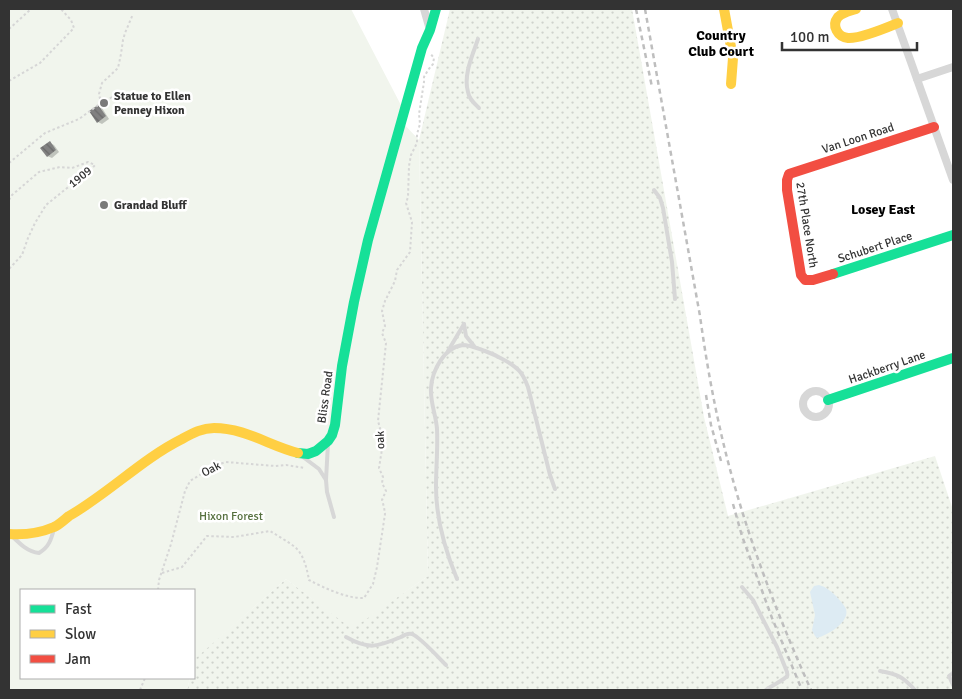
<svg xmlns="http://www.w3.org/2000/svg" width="962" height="699" font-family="Signika,sans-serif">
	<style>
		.grass { fill: url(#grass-dots) }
		.park { fill: #f1f5ed }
		.water { fill: #ddebf3 }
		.shadow { fill: #0003 }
		.building { fill: url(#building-back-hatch) }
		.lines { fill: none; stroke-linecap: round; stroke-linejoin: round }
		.path { stroke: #d6d6d6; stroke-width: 2; stroke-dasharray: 2.5 2.5; stroke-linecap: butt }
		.lane { stroke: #d7d7d7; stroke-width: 4 }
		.street { stroke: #d7d7d7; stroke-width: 8 }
		.fast { stroke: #16e098; stroke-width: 10 }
		.slow { stroke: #ffcf43; stroke-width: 10 }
		.jam { stroke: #f24e42; stroke-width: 10 }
		.rail { stroke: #bebebe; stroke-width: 2.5; stroke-dasharray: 5 4; stroke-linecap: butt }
		.poi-dot { fill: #7a7a7a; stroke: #fff; stroke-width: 2 }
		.labels { text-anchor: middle; stroke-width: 5; stroke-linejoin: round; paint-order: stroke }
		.poi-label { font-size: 12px; font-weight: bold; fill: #333; stroke: #fff; text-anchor: start }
		.street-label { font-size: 12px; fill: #333; stroke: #fff }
		.park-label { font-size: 12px; fill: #56703f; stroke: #fff }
		.neighbourhood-label { font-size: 14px; font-weight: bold; fill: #000; stroke: #fff }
	</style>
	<defs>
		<pattern id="grass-dots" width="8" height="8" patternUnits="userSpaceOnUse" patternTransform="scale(1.25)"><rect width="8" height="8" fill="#f1f5ed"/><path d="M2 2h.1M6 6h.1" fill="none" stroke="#cfd2cc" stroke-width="1.8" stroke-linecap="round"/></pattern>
		<pattern id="building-back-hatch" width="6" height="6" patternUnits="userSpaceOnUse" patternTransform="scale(1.25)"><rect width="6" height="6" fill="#818181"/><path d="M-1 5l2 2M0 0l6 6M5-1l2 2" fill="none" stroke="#6a6a6a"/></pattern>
	</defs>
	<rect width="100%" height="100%" fill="#fff"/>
	<!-- grass -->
	<path class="grass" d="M450 9H632L704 417 728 516 935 456 953 510V690H187L190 678H194V665L195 658 286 579 352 628 428 576 419 140Z"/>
	<!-- park -->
	<path class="park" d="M9 9H351L404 111 401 121 419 140 428 576 352 629 286 579 196 658 194 665V590H21V678H190L187 690H9Z"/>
	<!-- water -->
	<path class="water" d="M819 585C826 587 831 591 836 596 839 600 844 604 846 609 850 622 828 635 817 638L815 636 812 630 815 615 810 592 814 586Z"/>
	<!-- shadow -->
	<g class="shadow">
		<path d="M98 106 102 108 109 119 102 124 98 122Z"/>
		<path d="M50 143 54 145 59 152 52 158 47 156Z"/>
	</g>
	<!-- building -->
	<g class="building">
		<path d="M98 105 106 116 97 123 89 111Z"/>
		<path d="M50 141 56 150 47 157 40 148Z"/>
	</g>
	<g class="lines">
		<!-- path -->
		<g class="path">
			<path d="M9 29 31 9"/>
			<path d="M9 81 40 63 74 28 71 20 61 9"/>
			<path d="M101 103 114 96"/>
			<path d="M9 163 45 133 79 119 101 103 99 94 102 83 118 68 121 54 123 40 125 33 133 14"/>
			<path d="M9 200 12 195 39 172 60 167 72 168 88 162 95 165 89 172 72 184 46 205 35 223 28 238 22 255 9 269"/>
			<path d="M162 573 182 567 207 536 234 537 270 531C278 536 287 541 295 547 304 555 307 569 309 580 324 588 348 599 364 598L373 584 377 567 385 514 384 507 382 500 386 491 382 483 383 477 379 468 382 449 378 439 380 428 378 421 386 343 382 333 385 326 382 311 385 301 395 281 397 270 410 252 412 222 406 203 408 197 409 166 411 155 417 143V134L420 124 419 114 424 82V77L428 70 433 64 434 58 430 53"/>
			<path d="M158 590 159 580 171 544 185 491 190 481 216 465 226 462 275 466 286 465 305 468"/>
			<path d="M140 690 145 678"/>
		</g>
		<!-- lane -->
		<g class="lane">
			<path d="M478 39C473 54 463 75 468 92 469 99 474 103 479 108"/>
			<path d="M654 190 660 198 663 208 672 262 675 299"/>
			<path d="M464 324 466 336 474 346"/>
			<path d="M448 351 464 324"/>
			<path d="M303 457 319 469 326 480 328 443"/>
			<path d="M326 480 327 492 334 517"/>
			<path d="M12 536C20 544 28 552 39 553 49 547 51 540 54 529"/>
			<path d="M457 579C445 550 436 518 436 487 436 467 438 448 437 429 436 415 430 402 431 388 432 371 444 347 463 345 470 345 479 349 485 351 496 355 514 364 521 373 524 377 526 382 528 387L550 475 555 489"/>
			<path d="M742 587 753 600 777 647 787 672C787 674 788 675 787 676 785 680 770 686 766 690"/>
			<path d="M346 637C369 650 377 647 401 637 404 635 407 633 412 634 420 637 439 658 446 665"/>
			<path d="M880 671C898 674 903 677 915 690"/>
			<path d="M953 673 949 676 953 685"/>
		</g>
		<!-- street -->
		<g class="street">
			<path d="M424 9 430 30"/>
			<path d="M892 9 953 180"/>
			<path d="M917 79 953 67"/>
			<circle cx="816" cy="404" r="13"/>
		</g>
		<!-- fast -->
		<g class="fast">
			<path d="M833 274 953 235"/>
			<path d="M828 400 953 358"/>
			<path d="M298 453 308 454 316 451 328 441 332 435 335 425 342 366 354 302 368 240 422 48 430 30 436 9"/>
		</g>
		<!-- slow -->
		<g class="slow">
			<path d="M724 9 733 58 731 84"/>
			<path d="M856 9C850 11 843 12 838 17 831 26 838 37 848 38 860 39 886 28 898 23"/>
			<path d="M9 534C24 535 40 533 54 527 59 525 64 520 69 516 109 493 142 459 182 439 193 433 202 428 214 428 245 428 270 446 298 453"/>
		</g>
		<!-- jam -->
		<path class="jam" d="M833 274 813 280H805L801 275 787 190V180L789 174 934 127"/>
		<!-- rail -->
		<g class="rail">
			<path d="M636 9 652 87"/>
			<path d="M645 9 700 316C705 352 711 388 719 424 739 516 773 605 811 690"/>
			<path d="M706 395 711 425 721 461"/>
			<path d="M733 504 742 536 772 618 802 690"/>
		</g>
	</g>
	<!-- markers -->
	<g class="poi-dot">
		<circle cx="104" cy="103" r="5"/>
		<circle cx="104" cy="205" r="5"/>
	</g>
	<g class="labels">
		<!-- poi labels -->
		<g class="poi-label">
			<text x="114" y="100">Statue to Ellen<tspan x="114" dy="14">Penney Hixon</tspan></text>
			<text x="114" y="209">Grandad Bluff</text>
		</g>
		<!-- street labels -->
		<g class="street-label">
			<text transform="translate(858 138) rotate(-18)" y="4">Van Loon Road</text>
			<text transform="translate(80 177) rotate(-39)" y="4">1909</text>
			<text transform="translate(807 225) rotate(81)" y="4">27th Place North</text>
			<text transform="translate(875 247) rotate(-18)" y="4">Schubert Place</text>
			<text transform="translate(887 367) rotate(-19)" y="4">Hackberry Lane</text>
			<text transform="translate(325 397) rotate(-82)" y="4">Bliss Road</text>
			<text transform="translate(380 440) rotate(-92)" y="4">oak</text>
			<text transform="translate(211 469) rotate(-27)" y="4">Oak</text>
		</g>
		<!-- park labels -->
		<g class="park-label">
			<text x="231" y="520">Hixon Forest</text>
		</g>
		<!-- neighbourhood labels -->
		<g class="neighbourhood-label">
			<text x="721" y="40">Country<tspan x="721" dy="16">Club Court</tspan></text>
			<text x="883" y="214">Losey East</text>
		</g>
	</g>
	<!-- border -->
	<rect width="962" height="699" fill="none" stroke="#333333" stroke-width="20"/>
	<!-- legend -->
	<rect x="20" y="589" width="175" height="90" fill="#ffffff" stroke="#adadad"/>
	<rect x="30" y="605" width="25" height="8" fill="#16e098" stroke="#adadad"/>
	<text x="65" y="614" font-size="15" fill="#333333">Fast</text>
	<rect x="30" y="630" width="25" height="8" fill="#ffcf43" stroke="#adadad"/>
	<text x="65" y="639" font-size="15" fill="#333333">Slow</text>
	<rect x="30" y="655" width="25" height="8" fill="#f24e42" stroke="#adadad"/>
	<text x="65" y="664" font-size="15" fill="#333333">Jam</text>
	<!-- scale -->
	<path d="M782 42v8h135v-8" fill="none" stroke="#333333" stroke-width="2.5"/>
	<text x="790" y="42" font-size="15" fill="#333333" stroke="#ffffff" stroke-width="4" paint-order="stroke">100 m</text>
</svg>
